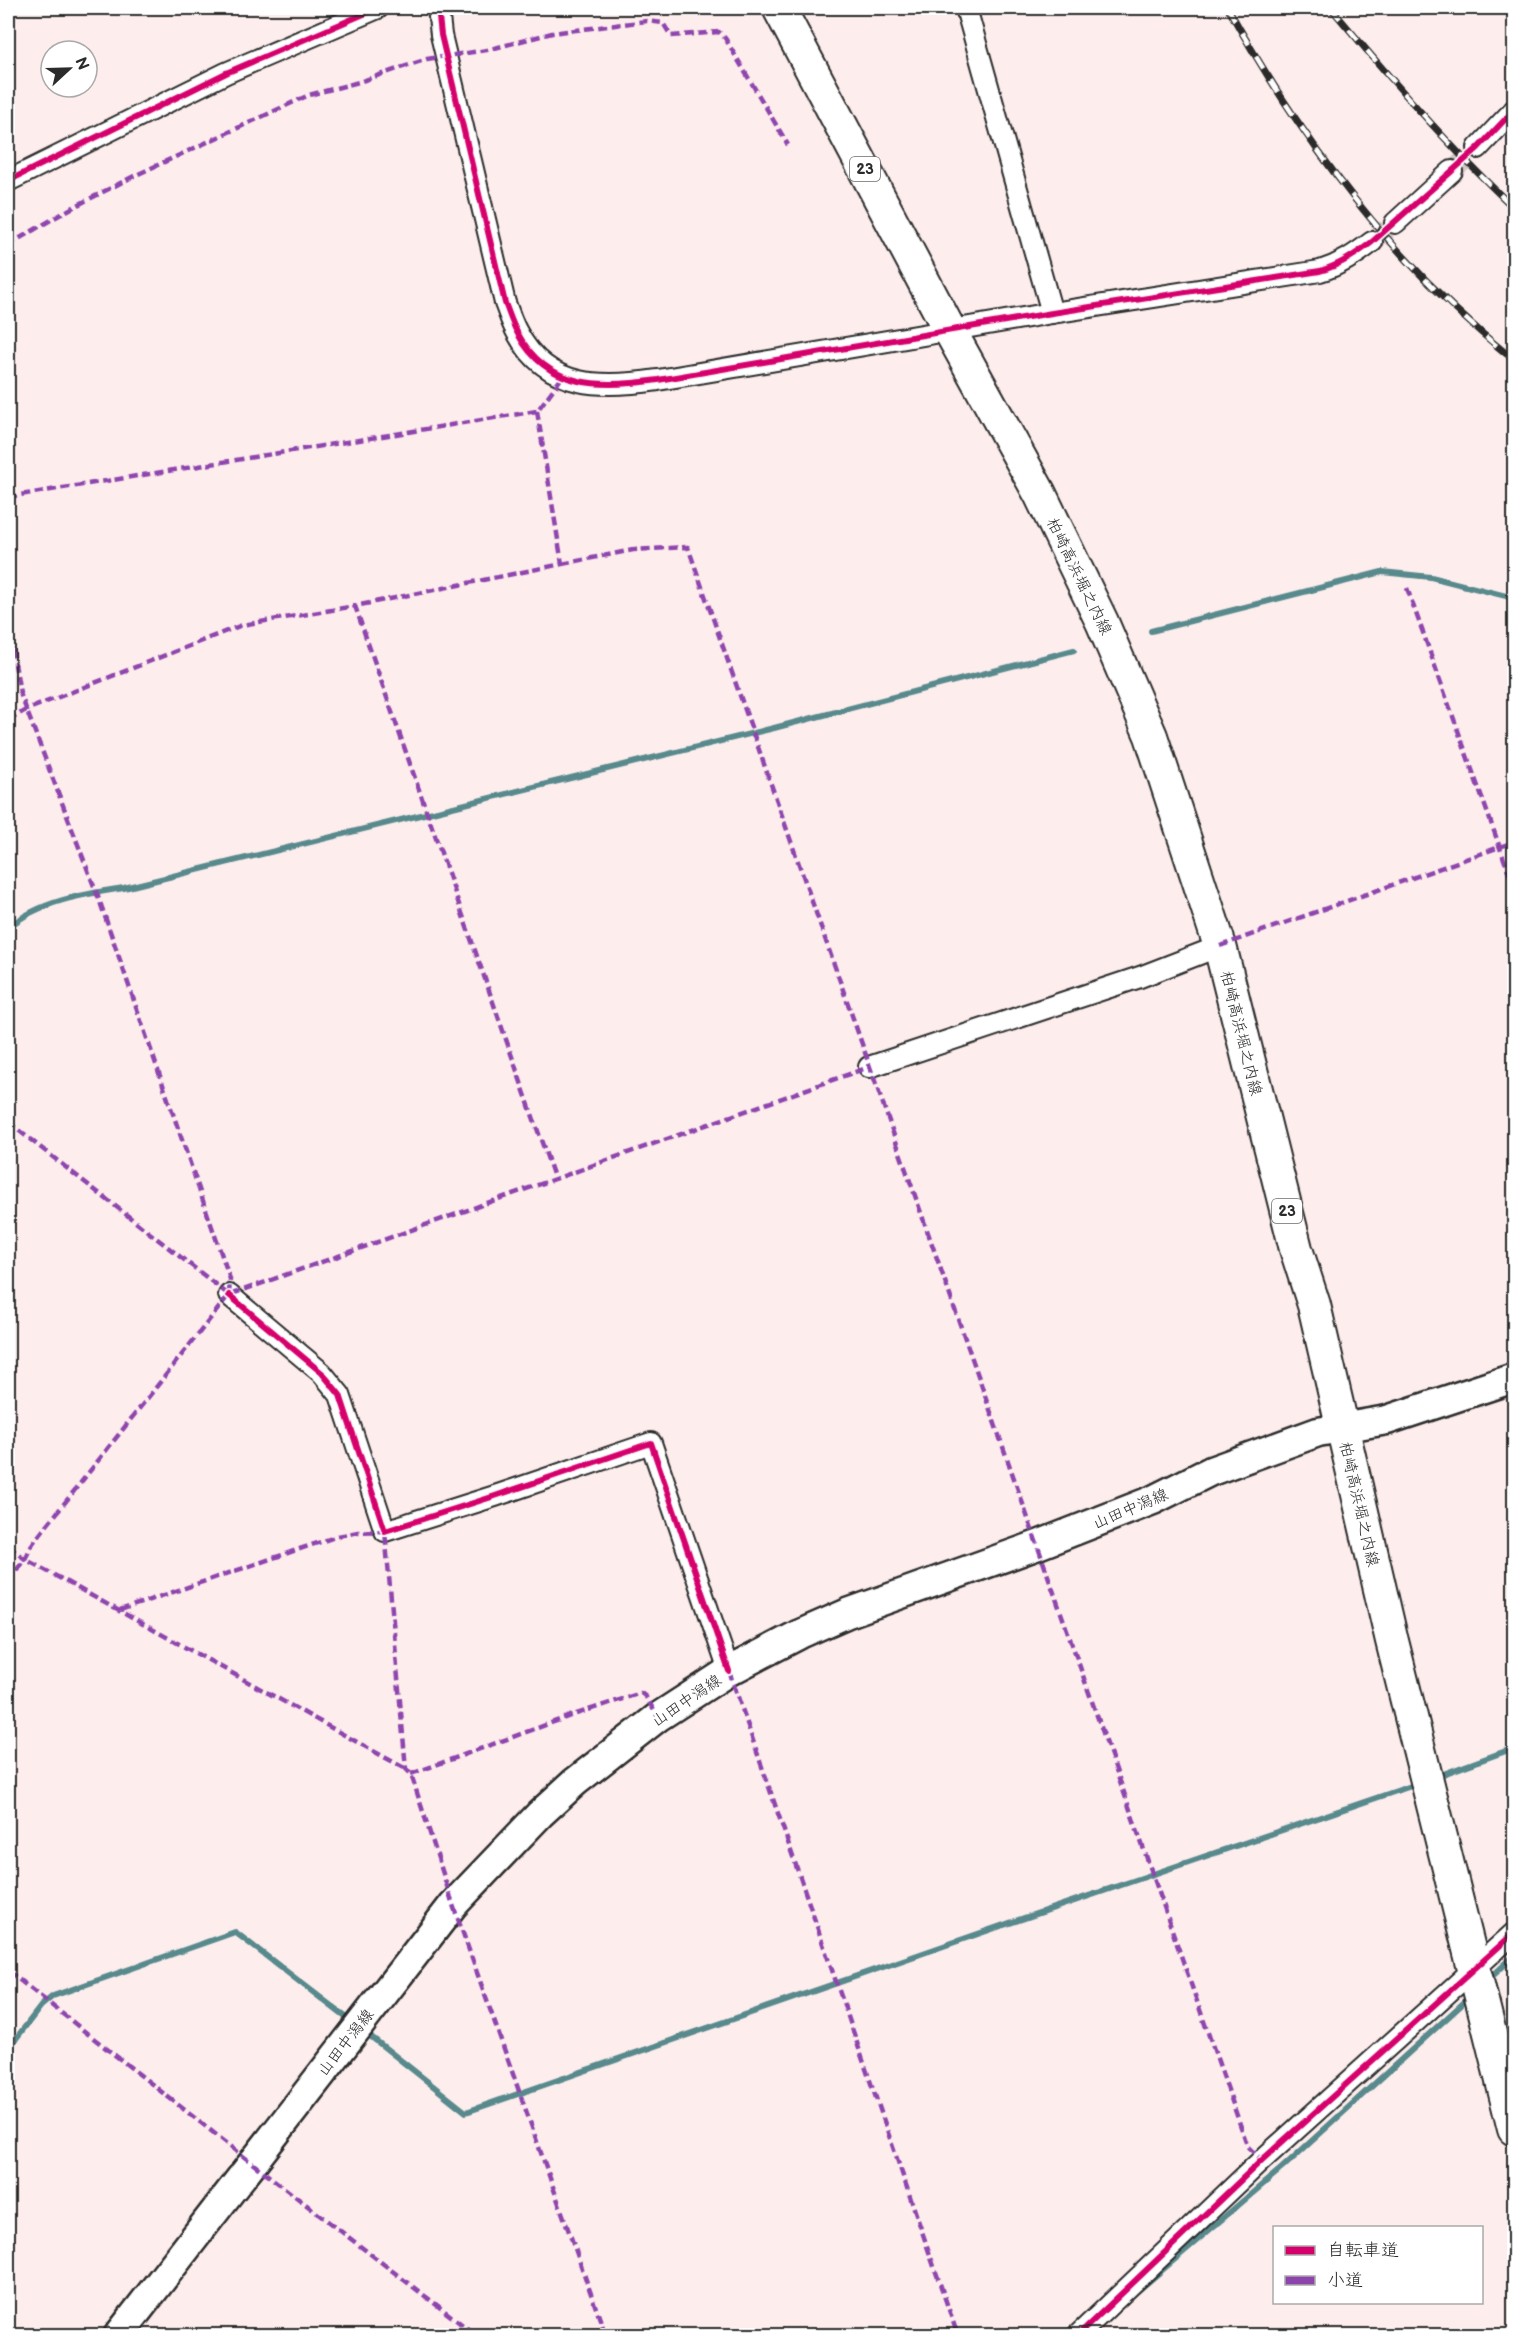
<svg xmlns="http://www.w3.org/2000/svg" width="1522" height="2343" font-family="'Balsamiq Sans','Klee One',sans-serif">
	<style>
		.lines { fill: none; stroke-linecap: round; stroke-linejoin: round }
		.stream { stroke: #58898c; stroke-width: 6 }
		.street-tunnel { stroke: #d3c7c6; stroke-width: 20; stroke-dasharray: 20 10; stroke-linecap: butt }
		.street-casing { stroke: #2b2b2b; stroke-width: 24 }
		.secondary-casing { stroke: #2b2b2b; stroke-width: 33 }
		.primary-casing { stroke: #2b2b2b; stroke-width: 36 }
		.street { stroke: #fff; stroke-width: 20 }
		.secondary { stroke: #fff; stroke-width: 28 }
		.primary { stroke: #fff; stroke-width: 32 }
		.rail-casing { stroke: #2b2b2b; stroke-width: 7 }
		.rail { stroke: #fff; stroke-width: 4.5; stroke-dasharray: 14; stroke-linecap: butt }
		.quiet { stroke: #8e44ad; stroke-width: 4.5; stroke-dasharray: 9 4.5; stroke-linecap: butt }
		.cycleway-casing { stroke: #fff; stroke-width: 10 }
		.cycleway { stroke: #d6006c; stroke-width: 6 }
		.labels { text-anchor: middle; stroke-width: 5; stroke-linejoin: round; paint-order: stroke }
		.shield { fill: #fff; stroke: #6b6b6b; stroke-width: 1.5 }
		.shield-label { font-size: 15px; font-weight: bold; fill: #2b2b2b }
		.street-label { font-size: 16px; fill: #2b2b2b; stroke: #fff }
	</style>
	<rect width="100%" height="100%" fill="#fdeeed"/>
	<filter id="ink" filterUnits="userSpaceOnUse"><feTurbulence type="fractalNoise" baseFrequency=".0167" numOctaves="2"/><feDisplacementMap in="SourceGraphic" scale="12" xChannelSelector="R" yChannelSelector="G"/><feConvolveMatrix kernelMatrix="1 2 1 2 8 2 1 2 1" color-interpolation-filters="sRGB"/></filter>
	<g filter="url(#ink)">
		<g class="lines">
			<!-- stream -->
			<g class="stream">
				<path d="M1151 631 1382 572 1431 577 1514 598"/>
				<path d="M8 928C39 901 84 894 124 888L774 728 1074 650"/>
				<path d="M1435 1777 1514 1748"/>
				<path d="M1486 1982 1514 1956"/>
				<path d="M365 2032 466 2112 998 1927 1417 1784"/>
				<path d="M8 2049 41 2006 53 1996 235 1932 352 2022"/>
				<path d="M1134 2294 1282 2168 1470 1997"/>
			</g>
			<!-- street-tunnel -->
			<g class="street-tunnel">
				<path d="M1452 171 1478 148"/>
				<path d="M1372 242 1395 223"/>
			</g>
			<defs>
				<g id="street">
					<path d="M438 8 441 35 505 303C509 313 512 324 518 334 548 390 603 388 658 380L1052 313 1320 271C1340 265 1355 255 1372 242"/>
					<path d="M966 8 1052 313"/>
					<path d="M1478 148 1514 110"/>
					<path d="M8 181 226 73 378 8"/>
					<path d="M1395 223 1452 171"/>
					<path d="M869 1067 1140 977 1220 946"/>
					<path d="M229 1295 322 1373 340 1395 385 1531 495 1496 651 1443 729 1671"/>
					<path d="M1077 2336 1262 2160 1514 1933"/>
				</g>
				<path id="secondary" d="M118 2336 453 1905 540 1814 575 1782 658 1717 729 1671 800 1634 848 1613 1038 1545 1153 1500 1211 1471 1318 1432 1387 1420 1514 1378"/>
				<path id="primary" d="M779 8 950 331 1040 494 1102 622 1151 736 1220 946 1296 1249 1314 1305 1392 1641 1514 2129"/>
			</defs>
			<!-- street casing -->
			<use href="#street" class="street-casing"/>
			<!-- secondary casing -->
			<use href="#secondary" class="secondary-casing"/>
			<!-- primary casing -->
			<use href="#primary" class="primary-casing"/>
			<!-- street -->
			<use href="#street" class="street"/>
			<!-- secondary -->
			<use href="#secondary" class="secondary"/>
			<!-- primary -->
			<use href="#primary" class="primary"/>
			<defs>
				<g id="rail">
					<path d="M1228 8C1301 140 1395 265 1514 360"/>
					<path d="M1331 8C1389 77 1448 146 1514 208"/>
				</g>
			</defs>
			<!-- rail casing -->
			<use href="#rail" class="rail-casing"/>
			<!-- rail -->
			<use href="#rail" class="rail"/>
			<!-- quiet -->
			<g class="quiet">
				<path d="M8 245 70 209 134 176 309 95 359 82 427 59 487 50 552 33 647 21 663 23 671 36 719 32 725 38 788 145"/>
				<path d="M537 411 562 564 355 606 555 1180"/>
				<path d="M8 497 537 411 563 376"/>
				<path d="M562 564 633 550 688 547 1248 2147 1262 2160"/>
				<path d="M1407 588 1514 887"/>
				<path d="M8 622 20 693 100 902 230 1279 229 1295"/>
				<path d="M8 720 26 710 242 625 355 606"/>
				<path d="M1220 946 1514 842"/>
				<path d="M8 1122 229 1295"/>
				<path d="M8 1546 25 1559 406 1769"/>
				<path d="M8 1581 25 1559 33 1543 229 1295 869 1067"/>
				<path d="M120 1610 338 1536 358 1532 385 1531 406 1769 411 1774 453 1905 606 2336"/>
				<path d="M729 1671 958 2336"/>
				<path d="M411 1774 573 1715 641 1693 646 1697 658 1717"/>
				<path d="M8 1971 252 2163 477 2336"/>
			</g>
			<defs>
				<g id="cycleway">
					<path d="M438 8 441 35 505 303C509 313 512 324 518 334 548 390 603 388 658 380L1052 313 1320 271C1340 265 1355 255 1372 242L1478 148 1514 110"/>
					<path d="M8 181 226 73 378 8"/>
					<path d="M229 1295 322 1373 340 1395 385 1531 495 1496 651 1443 729 1671"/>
					<path d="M1077 2336 1262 2160 1514 1933"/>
				</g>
			</defs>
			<!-- cycleway casing -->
			<use href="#cycleway" class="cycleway-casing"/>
			<!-- cycleway -->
			<use href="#cycleway" class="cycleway"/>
		</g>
	</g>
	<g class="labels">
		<!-- shield labels -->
		<g class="shield">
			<rect x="850" y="157" width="30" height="24" rx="4.5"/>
			<rect x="1272" y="1199" width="30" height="24" rx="4.5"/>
		</g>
		<g class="shield-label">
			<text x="865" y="174">23</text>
			<text x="1287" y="1216">23</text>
		</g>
		<!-- street labels -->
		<g class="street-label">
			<text transform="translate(1080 576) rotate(64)" y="6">柏崎高浜堀之内線</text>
			<text transform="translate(1242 1033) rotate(76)" y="6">柏崎高浜堀之内線</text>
			<text transform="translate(1360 1504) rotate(77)" y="6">柏崎高浜堀之内線</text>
			<text transform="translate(1130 1508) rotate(-23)" y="6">山田中潟線</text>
			<text transform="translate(686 1700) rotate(-34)" y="6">山田中潟線</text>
			<text transform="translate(345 2042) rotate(-52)" y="6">山田中潟線</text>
		</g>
	</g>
	<!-- margin -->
	<rect width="1522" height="2343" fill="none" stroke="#fff" stroke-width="30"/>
	<rect x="15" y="15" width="1492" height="2313" fill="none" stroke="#2b2b2b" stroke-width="2" filter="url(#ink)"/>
	<!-- legend -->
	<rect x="1273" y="2226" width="210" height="78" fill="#ffffff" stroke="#aaaaaa" stroke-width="1.5"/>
	<rect x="1285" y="2246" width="30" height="9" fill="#d6006c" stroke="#aaaaaa" stroke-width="1.5"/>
	<text x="1327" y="2256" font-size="18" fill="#2b2b2b">自転車道</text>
	<rect x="1285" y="2276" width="30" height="9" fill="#8e44ad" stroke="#aaaaaa" stroke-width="1.5"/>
	<text x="1327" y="2286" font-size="18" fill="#2b2b2b">小道</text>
	<!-- north arrow -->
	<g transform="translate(69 69) rotate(68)"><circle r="28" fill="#ffffff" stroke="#aaaaaa" stroke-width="1.5"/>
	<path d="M0-4.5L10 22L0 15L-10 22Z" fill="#2b2b2b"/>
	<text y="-9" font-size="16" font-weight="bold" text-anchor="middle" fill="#2b2b2b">N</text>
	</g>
</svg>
